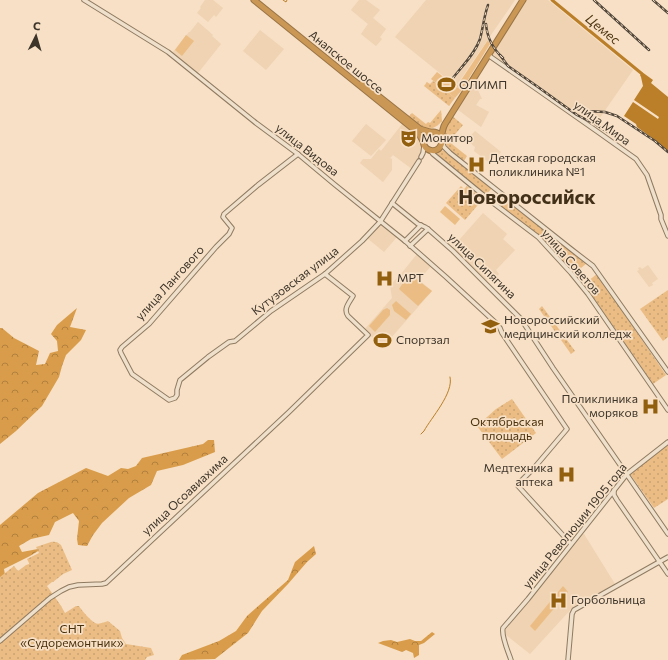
<svg xmlns="http://www.w3.org/2000/svg" width="668" height="660" font-family="Commissioner,sans-serif">
	<style>
		.built { fill: #efd3b2 }
		.grass { fill: #ebbd84 }
		.forest { fill: url(#forest-crowns) }
		.park { fill: url(#park-dots) }
		.water { fill: #ba7f28 }
		.lines { fill: none; stroke-linecap: round; stroke-linejoin: round }
		.stream { stroke: #ba7f28; stroke-width: 1 }
		.river { stroke: #ba7f28; stroke-width: 3 }
		.secondary-casing { stroke: #8f7a61; stroke-width: 5.5 }
		.highway-casing { stroke: #997446; stroke-width: 7 }
		.secondary { stroke: #efe0cc; stroke-width: 3.5 }
		.highway { stroke: #ca9755; stroke-width: 5 }
		.rail-casing { stroke: #51463a; stroke-width: 2.5 }
		.rail { stroke: #f7e0c5; stroke-width: 1; stroke-dasharray: 3; stroke-linecap: butt }
		.labels { text-anchor: middle; stroke-width: 3.5; stroke-linejoin: round; paint-order: stroke }
		.street-label { font-size: 12px; fill: #3d342a; stroke: #f7e0c5 }
		.poi-label { font-size: 12px; fill: #3d342a; stroke: #f7e0c5; text-anchor: start }
		.park-label { font-size: 12px; fill: #49300c; stroke: #f7e0c5 }
		.water-label { font-size: 13px; font-style: italic; fill: #4e3512; stroke: #f7e0c5 }
		.town-label { font-size: 20px; font-weight: bold; fill: #423019; stroke: #f7e0c5 }
	</style>
	<defs>
		<pattern id="forest-crowns" width="20" height="18" patternUnits="userSpaceOnUse"><rect width="20" height="18" fill="#d99c4a"/><path d="M2 6a3 3 0 1 1 6 0M12 15a3 3 0 1 1 6 0" fill="none" stroke="#b1803e"/></pattern>
		<pattern id="park-dots" width="8" height="8" patternUnits="userSpaceOnUse"><rect width="8" height="8" fill="#ebbd84"/><path d="M2 2h.1M6 6h.1" fill="none" stroke="#caa372" stroke-width="1.8" stroke-linecap="round"/></pattern>
	</defs>
	<rect width="100%" height="100%" fill="#f7e0c5"/>
	<!-- built -->
	<g class="built">
		<path d="M205 0H213L223 8 216 17 214 15 208 22 197 13 201 8 200 7Z"/>
		<path d="M359 0H366L380 10 373 18 386 29 380 37 382 39 376 46 361 34 368 24 351 10Z"/>
		<path d="M426 0H515L456 86 395 37Z"/>
		<path d="M526 0H548L633 70 597 122 591 119 590 120 582 117 549 95 492 54Z"/>
		<path d="M198 22 213 35 212 36 221 44 198 73 172 53 189 32H190Z"/>
		<path d="M260 30 284 49 266 70 243 51Z"/>
		<path d="M472 86 477 88 482 99H480L476 105 489 112 481 127 457 109Z"/>
		<path d="M403 123 419 137 422 151 421 156 412 169 393 155 390 158 392 159V170L383 182 360 163 363 159H371L379 149 381 151Z"/>
		<path d="M366 124 386 140 371 156 352 141Z"/>
		<path d="M475 131 501 152 491 164 474 151 475 147 467 140Z"/>
		<path d="M483 213 507 234 503 239 515 250 496 270 499 274 491 282 488 279 487 281 452 248Z"/>
		<path d="M381 224 397 237 384 252 367 238Z"/>
		<path d="M417 254 431 266 419 280 432 291 383 347 364 330 392 298 390 285 401 274Z"/>
		<path d="M648 265 658 279 652 283 653 285 649 287 637 271 639 270 638 268 640 267 642 269Z"/>
		<path d="M582 534H584L615 584 573 607 530 654 506 635 504 632 554 568Z"/>
	</g>
	<!-- grass -->
	<g class="grass">
		<path d="M186 35 194 41 182 56 175 50Z"/>
		<path d="M488 40 490 44 461 91 455 98 431 79 437 72 458 88 457 86Z"/>
		<path d="M445 206 460 219 455 225 440 212Z"/>
		<path d="M408 275 414 280 415 278 432 291 418 306 399 289Z"/>
		<path d="M396 301 411 314 406 320 394 311 392 305Z"/>
		<path d="M387 308 390 310V315L375 332 369 326 383 310Z"/>
		<path d="M563 586 568 592 535 631 530 626Z"/>
	</g>
	<!-- forest -->
	<g class="forest">
		<path d="M77 308 70 327 86 330 81 340 66 355 62 366 59 377 42 406 16 431 0 444V328H2L14 338 39 351 36 365 45 364 50 353 58 351 57 341 51 334 57 325Z"/>
		<path d="M208 440H214L215 452 183 465 157 471 151 485 129 498 102 523 93 535 87 546 78 545 77 539 79 521 73 513 55 522 49 535 31 539 19 546 22 552 43 548 30 556 4 569 5 575 0 582V525L38 493 86 468 108 476 121 468 128 469 136 466 142 458 203 444Z"/>
		<path d="M314 546 316 554 307 562 288 584 262 611 248 633 215 659 179 660 182 655 219 641 236 631 247 616 288 580 295 562Z"/>
		<path d="M432 632 435 634 424 643 419 645V655L414 658 413 653 406 650 402 652 378 643 383 641 391 640 397 642 410 639 415 641H421Z"/>
	</g>
	<!-- park -->
	<g class="park">
		<path d="M433 81 455 98 449 106 424 86 427 82 430 84Z"/>
		<path d="M441 110 442 121C428 137 418 125 405 116L406 114 409 116 412 113 426 124 428 122 430 123Z"/>
		<path d="M451 115 463 125 451 139 454 141 452 144 467 156 464 161C452 152 439 144 445 127 447 123 449 119 451 115Z"/>
		<path d="M440 150 445 151 492 188 486 195 438 157V153Z"/>
		<path d="M461 186 464 189 467 186 483 199 465 220 446 203Z"/>
		<path d="M498 193 587 263 574 274 539 235 492 200Z"/>
		<path d="M597 274 666 375 653 384 584 284Z"/>
		<path d="M668 290V337L663 341 640 309Z"/>
		<path d="M542 306 575 351 571 354 539 309Z"/>
		<path d="M512 399 536 433 502 459 477 426 496 409Z"/>
		<path d="M668 445V499L654 508 630 474Z"/>
		<path d="M51 542C55 541 58 542 61 545L72 570 63 574 53 582H52L47 586C53 595 60 603 65 613L76 606H79C81 610 91 621 95 623 99 625 105 622 108 621L120 631 122 638 126 644 151 648 154 655 147 657 145 660H0V577L14 566 18 571 26 565 29 564V563L27 559 39 553 36 547Z"/>
	</g>
	<!-- water -->
	<path class="water" d="M642 72 653 80 651 83 668 97V151L659 143 637 127 636 124 624 116 633 102 658 119 659 117 634 100 643 86 641 77 640 75Z"/>
	<g class="lines">
		<!-- stream -->
		<g class="stream">
			<path d="M283 0 286 2 287 0"/>
			<path d="M421 434 424 431C431 418 454 393 450 377"/>
		</g>
		<!-- river -->
		<path class="river" d="M552 0 641 73"/>
		<defs>
			<g id="secondary">
				<path d="M84 0 168 52 256 123 298 154 334 184 405 241 446 277 496 323 500 328 502 333 567 429 534 468 519 483 518 486 571 544"/>
				<path d="M488 55 598 132 636 159 647 175 661 215V219L668 236"/>
				<path d="M442 142 444 147 450 153 571 249 593 266 668 372"/>
				<path d="M430 150 433 154 488 199 538 237 571 273 588 294 668 410"/>
				<path d="M298 154 258 185 224 214 223 217 232 228 229 234 216 247 149 324 122 347 120 350 121 353 132 374 169 400 175 398 177 395V390L180 380 208 357 229 342 235 341 271 311 325 274 362 241 380 222 419 161"/>
				<path d="M421 157 423 153 424 146"/>
				<path d="M392 203 418 224 425 227 428 229 453 251 521 319 553 368 668 534"/>
				<path d="M405 241 421 225"/>
				<path d="M410 246 428 229"/>
				<path d="M614 490V495L617 500 668 574"/>
				<path d="M0 641 50 598 61 591 69 587 78 585 102 584 106 583 289 412 368 335 348 316C343 309 349 303 353 296L325 274"/>
				<path d="M511 660C508 651 501 636 503 628L528 599 627 474 668 442"/>
				<path d="M568 660 572 614 574 610 668 557"/>
			</g>
			<g id="highway">
				<path d="M254 0 416 131 419 134 423 141"/>
				<path d="M362 83 420 129 430 132"/>
				<path d="M442 139C437 126 420 133 424 145 427 152 438 153 441 145 443 142 442 137 442 133 443 130 443 127 445 124L523 0"/>
			</g>
		</defs>
		<!-- secondary casing -->
		<use href="#secondary" class="secondary-casing"/>
		<!-- highway casing -->
		<use href="#highway" class="highway-casing"/>
		<!-- secondary -->
		<use href="#secondary" class="secondary"/>
		<!-- highway -->
		<use href="#highway" class="highway"/>
		<defs>
			<g id="rail">
				<path d="M594 0 649 50"/>
				<path d="M653 0 668 13"/>
				<path d="M486 24C487 37 493 49 503 58"/>
				<path d="M500 55 508 66 538 87 577 115 595 124 626 144"/>
				<path d="M453 78C462 66 475 54 480 39 483 28 484 16 488 5"/>
				<path d="M579 109 586 111 605 112 617 116 655 141 668 152"/>
			</g>
		</defs>
		<!-- rail casing -->
		<use href="#rail" class="rail-casing"/>
		<!-- rail -->
		<use href="#rail" class="rail"/>
	</g>
	<!-- icons -->
	<defs>
		<symbol id="stadium-bare" viewBox="-9 -9 18 18"><path d="M0-5a6.5 5 0 1 0 0 10a6.5 5 0 1 0 0-10ZM-3.5-1.8h7v3.6h-7Z" fill="#915f0e" stroke="#f7e0c5" stroke-width="2.5" paint-order="stroke"/></symbol>
		<symbol id="theatre-bare" viewBox="-9 -9 18 18"><path d="M-5-5.5Q0-4 5-5.5V0Q5 5 0 6Q-5 5-5 0ZM-3.3-2.5H-1v1.5H-3.3ZM1-2.5H3.3v1.5H1ZM-2.8 1Q0 5.5 2.8 1Z" fill="#915f0e" stroke="#f7e0c5" stroke-width="2.5" paint-order="stroke"/></symbol>
		<symbol id="hospital-bare" viewBox="-9 -9 18 18"><path d="M-5-5h3v3.5h4V-5h3V5h-3V1.5h-4V5h-3Z" fill="#915f0e" stroke="#f7e0c5" stroke-width="2.5" paint-order="stroke"/></symbol>
		<symbol id="university-bare" viewBox="-9 -9 18 18"><path d="M0-5L7-2L0 1L-7-2ZM-4 1L0 2.5L4 1V4Q0 6-4 4Z" fill="#915f0e" stroke="#f7e0c5" stroke-width="2.5" paint-order="stroke"/></symbol>
	</defs>
	<g fill-rule="evenodd">
		<use href="#stadium-bare" x="434" y="72" width="25" height="25"/>
		<use href="#theatre-bare" x="396" y="126" width="25" height="25"/>
		<use href="#hospital-bare" x="464" y="152" width="25" height="25"/>
		<use href="#hospital-bare" x="372" y="266" width="25" height="25"/>
		<use href="#university-bare" x="478" y="314" width="25" height="25"/>
		<use href="#stadium-bare" x="370" y="328" width="25" height="25"/>
		<use href="#hospital-bare" x="638" y="394" width="25" height="25"/>
		<use href="#hospital-bare" x="554" y="462" width="25" height="25"/>
		<use href="#hospital-bare" x="546" y="588" width="25" height="25"/>
	</g>
	<g class="labels">
		<!-- street labels -->
		<g class="street-label">
			<text transform="translate(346 62) rotate(39)" y="4">Анапское шоссе</text>
			<text transform="translate(602 123) rotate(36)" y="4">улица Мира</text>
			<text transform="translate(307 150) rotate(38)" y="4">улица Видова</text>
			<text transform="translate(571 262) rotate(49)" y="4">улица Советов</text>
			<text transform="translate(482 266) rotate(44)" y="4">улица Сипягина</text>
			<text transform="translate(295 281) rotate(-37)" y="4">Кутузовская улица</text>
			<text transform="translate(170 283) rotate(-48)" y="4">улица Лангового</text>
			<text transform="translate(185 495) rotate(-43)" y="4">улица Осоавиахима</text>
			<text transform="translate(575 526) rotate(-51)" y="4">улица Революции 1905 года</text>
		</g>
		<!-- poi labels -->
		<g class="poi-label">
			<text x="459" y="89">ОЛИМП</text>
			<text x="421" y="142">Монитор</text>
			<text x="489" y="162">Детская городская<tspan x="489" dy="14">поликлиника №1</tspan></text>
			<text x="397" y="282">МРТ</text>
			<text x="504" y="324">Новороссийский<tspan x="504" dy="14">медицинский колледж</tspan></text>
			<text x="396" y="344">Спортзал</text>
			<text x="638" y="403" text-anchor="end">Поликлиника<tspan x="638" dy="14">моряков</tspan></text>
			<text x="553" y="472" text-anchor="end">Медтехника<tspan x="553" dy="14">аптека</tspan></text>
			<text x="571" y="604">Горбольница</text>
		</g>
		<!-- park labels -->
		<g class="park-label">
			<text x="507" y="426">Октябрьская<tspan x="507" dy="14">площадь</tspan></text>
			<text x="72" y="633">СНТ<tspan x="72" dy="14">«Судоремонтник»</tspan></text>
		</g>
		<!-- water labels -->
		<g class="water-label">
			<text transform="translate(603 29) rotate(39)" y="5">Цемес</text>
		</g>
		<!-- town labels -->
		<g class="town-label">
			<text x="527" y="204">Новороссийск</text>
		</g>
	</g>
	<!-- north arrow -->
	<g transform="translate(36 36) rotate(5)" stroke="#f7e0c5" stroke-width="3" paint-order="stroke">
	<path d="M0-3L7 15L0 10L-7 15Z" fill="#3d342a"/>
	<text y="-6" font-size="11" font-weight="bold" text-anchor="middle" fill="#3d342a">С</text>
	</g>
</svg>
